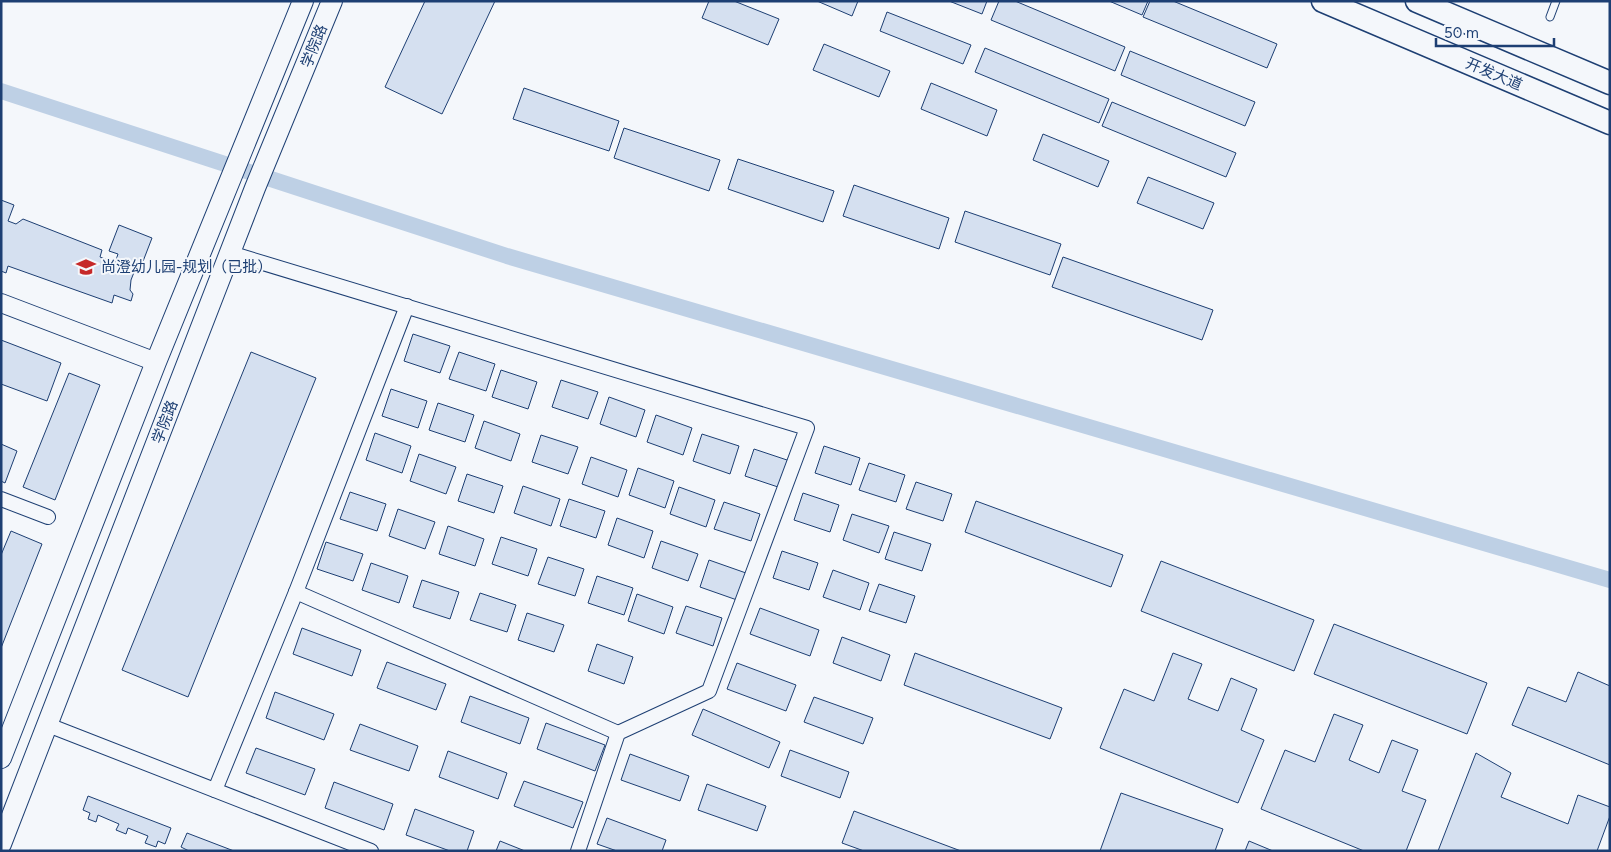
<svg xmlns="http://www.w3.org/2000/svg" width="1611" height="852" font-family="Figtree,'Noto Sans SC',sans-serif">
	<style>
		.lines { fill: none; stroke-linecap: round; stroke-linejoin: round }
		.canal { stroke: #bed0e5; stroke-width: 16 }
		.building { fill: #d5e0f0; stroke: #1d3f73 }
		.service-casing { stroke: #1d3f73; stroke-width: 9 }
		.minor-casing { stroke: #1d3f73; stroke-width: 16 }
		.tertiary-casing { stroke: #1d3f73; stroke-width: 20 }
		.secondary-casing { stroke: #1d3f73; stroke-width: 22 }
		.primary-casing { stroke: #1d3f73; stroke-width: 25 }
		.service { stroke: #f4f7fb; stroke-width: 7 }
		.minor { stroke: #f4f7fb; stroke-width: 14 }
		.tertiary { stroke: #f4f7fb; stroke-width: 18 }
		.secondary { stroke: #f4f7fb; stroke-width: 20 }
		.primary { stroke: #f4f7fb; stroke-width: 22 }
		.labels { text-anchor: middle; stroke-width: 4; stroke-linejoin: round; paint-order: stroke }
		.street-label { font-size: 15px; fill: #1d3f73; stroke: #f4f7fb }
		.poi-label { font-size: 15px; fill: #1d3f73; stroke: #f4f7fb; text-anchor: start }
	</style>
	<rect width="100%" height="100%" fill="#f4f7fb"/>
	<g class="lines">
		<!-- canal -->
		<path class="canal" d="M1 91 507 256 1610 580"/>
	</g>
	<!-- building -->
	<g class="building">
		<path d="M425 1H495L442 114 385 87Z"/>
		<path d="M709 1H734L779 19 768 45 702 18Z"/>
		<path d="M817 1H858L852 16Z"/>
		<path d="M949 1H987L982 14Z"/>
		<path d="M999 1H1015L1125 47 1115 71 991 20Z"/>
		<path d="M1109 1H1148L1142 15Z"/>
		<path d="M1150 1H1173L1277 44 1267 68 1143 17Z"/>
		<path d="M887 12 971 45 963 64 880 31Z"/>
		<path d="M824 44 890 71 879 97 813 70Z"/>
		<path d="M985 48 1109 99 1099 123 975 72Z"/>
		<path d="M1130 51 1255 102 1245 126 1121 75Z"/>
		<path d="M931 83 997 110 987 136 921 109Z"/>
		<path d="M524 88 619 121 609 151 513 119Z"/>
		<path d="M1112 102 1236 153 1226 177 1102 126Z"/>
		<path d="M624 128 720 160 709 191 614 158Z"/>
		<path d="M1043 134 1109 161 1098 187 1033 160Z"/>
		<path d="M738 159 834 191 823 222 728 189Z"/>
		<path d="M1148 177 1214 203 1203 229 1137 203Z"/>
		<path d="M854 185 949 218 939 249 843 216Z"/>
		<path d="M1 200 14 205 8 221 16 224 23 219 102 250 100 257 115 263 118 254 109 251 119 225 152 238 142 264 138 262 131 280 130 290 133 294 131 301 114 295 112 303 8 266 6 273 1 271Z"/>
		<path d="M965 211 1061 244 1050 275 955 242Z"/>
		<path d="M1063 257 1213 310 1202 340 1052 287Z"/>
		<path d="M413 334 450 346 440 373 404 361Z"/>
		<path d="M1 340 61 363 47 401 1 384Z"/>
		<path d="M251 352 316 378 188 697 122 670Z"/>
		<path d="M459 352 495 364 486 391 449 379Z"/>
		<path d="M501 370 537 382 528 409 492 397Z"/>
		<path d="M69 373 100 385 55 500 23 487Z"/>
		<path d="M561 380 598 392 588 419 552 407Z"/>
		<path d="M391 389 427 401 418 428 382 416Z"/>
		<path d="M609 397 645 410 636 437 600 424Z"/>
		<path d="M438 403 474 415 465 442 429 430Z"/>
		<path d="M656 415 692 428 683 455 647 442Z"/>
		<path d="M484 421 520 434 511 461 475 448Z"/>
		<path d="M375 433 411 446 402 473 366 460Z"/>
		<path d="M702 434 739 446 730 474 693 461Z"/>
		<path d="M541 435 578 447 568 474 532 462Z"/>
		<path d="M1 444 17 451 5 483 1 481Z"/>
		<path d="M824 446 860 458 851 485 815 473Z"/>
		<path d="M754 449 790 461 781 488 745 476Z"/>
		<path d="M419 454 456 467 446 494 410 481Z"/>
		<path d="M591 457 627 470 618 497 582 484Z"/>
		<path d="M869 463 905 475 896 502 859 490Z"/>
		<path d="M638 468 674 481 665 508 629 495Z"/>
		<path d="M467 474 503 486 494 513 458 501Z"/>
		<path d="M916 482 952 494 943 521 906 509Z"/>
		<path d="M523 486 560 499 551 526 514 513Z"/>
		<path d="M679 487 715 500 706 527 670 514Z"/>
		<path d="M350 492 386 504 377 531 340 519Z"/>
		<path d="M803 493 839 505 830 532 794 520Z"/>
		<path d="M569 499 605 511 596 538 560 526Z"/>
		<path d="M976 501 1123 555 1111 587 965 532Z"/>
		<path d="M724 502 760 514 751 541 714 529Z"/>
		<path d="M398 509 435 522 425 549 389 536Z"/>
		<path d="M852 514 889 526 879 553 843 540Z"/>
		<path d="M617 518 653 531 644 558 608 545Z"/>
		<path d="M448 526 484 539 475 566 439 554Z"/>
		<path d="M11 531 42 544 1 648V555Z"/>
		<path d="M894 532 931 544 922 571 885 559Z"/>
		<path d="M501 537 537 549 528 576 492 564Z"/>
		<path d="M661 541 698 554 688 581 652 568Z"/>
		<path d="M326 542 363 554 353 581 317 569Z"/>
		<path d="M782 551 818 563 809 590 773 578Z"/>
		<path d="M548 557 584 569 575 596 538 584Z"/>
		<path d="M709 560 746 573 737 600 700 587Z"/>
		<path d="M1161 561 1314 620 1294 671 1141 611Z"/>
		<path d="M371 563 408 576 399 603 362 590Z"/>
		<path d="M833 570 869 583 860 610 823 597Z"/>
		<path d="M597 576 633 588 624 615 588 603Z"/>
		<path d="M422 580 459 592 450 619 413 607Z"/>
		<path d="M879 584 915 596 906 623 869 611Z"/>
		<path d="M480 593 516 605 507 632 470 620Z"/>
		<path d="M637 594 673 607 664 634 628 621Z"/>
		<path d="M686 606 722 618 713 646 676 633Z"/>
		<path d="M760 608 819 630 810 656 750 634Z"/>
		<path d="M527 613 564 625 554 652 518 640Z"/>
		<path d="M1334 624 1487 683 1467 734 1314 674Z"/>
		<path d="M302 628 361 650 352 676 293 654Z"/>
		<path d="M842 637 890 655 881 681 833 663Z"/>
		<path d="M597 644 633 657 624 684 588 671Z"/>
		<path d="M915 653 1062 708 1050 739 904 685Z"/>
		<path d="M1173 653 1202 664 1188 699 1218 711 1231 678 1257 689 1241 730 1264 740 1238 803 1100 748 1124 689 1154 701Z"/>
		<path d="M387 662 446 684 436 710 377 688Z"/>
		<path d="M737 663 796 685 786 711 727 689Z"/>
		<path d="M1578 672 1610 686V765L1512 725 1528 687 1566 702Z"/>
		<path d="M275 692 334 714 324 740 266 718Z"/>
		<path d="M470 696 529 718 520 744 461 722Z"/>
		<path d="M814 697 873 718 863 744 804 722Z"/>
		<path d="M703 709 780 742 769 768 692 735Z"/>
		<path d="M1334 714 1363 725 1349 760 1379 773 1392 740 1418 750 1402 791 1426 800 1406 851H1364L1261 809 1285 750 1315 762Z"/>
		<path d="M546 723 605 745 595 771 537 749Z"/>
		<path d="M360 724 418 746 409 771 350 750Z"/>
		<path d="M256 748 315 769 305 795 246 773Z"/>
		<path d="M790 750 849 772 840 798 781 776Z"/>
		<path d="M448 751 507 773 498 799 439 777Z"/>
		<path d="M1476 753 1511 773 1501 797 1568 824 1578 795 1610 807V816L1597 851H1438Z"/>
		<path d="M630 754 689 776 680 801 621 780Z"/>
		<path d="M524 781 583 802 573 828 514 806Z"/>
		<path d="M334 782 393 804 384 830 325 808Z"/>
		<path d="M707 784 766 806 757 831 698 810Z"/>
		<path d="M1121 793 1223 829 1215 851H1100Z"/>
		<path d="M88 796 171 828 165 844 158 841 156 847 145 843 148 836 128 828 126 834 116 830 119 824 98 815 96 822 88 819 90 813 83 810Z"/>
		<path d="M415 809 474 831 467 851H450L406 835Z"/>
		<path d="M854 811 961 851H864L842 843Z"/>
		<path d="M607 818 666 840 662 851H617L597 844Z"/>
		<path d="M187 833 234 851H189L181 847Z"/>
		<path d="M500 841 525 851H496Z"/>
		<path d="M1249 841 1273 851H1245Z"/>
	</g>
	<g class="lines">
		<defs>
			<path id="service" d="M1550 17 1556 1"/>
			<g id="minor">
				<path d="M230 253 807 428 709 691 618 733 578 851"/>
				<path d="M1 499 48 517"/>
				<path d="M296 592 618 733"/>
				<path d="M48 725 371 851"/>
				<path d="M215 790 296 592 407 306"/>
			</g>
			<path id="tertiary" d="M1 303 156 362"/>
			<g id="secondary">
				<path d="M1 758 156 362 303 1"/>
				<path d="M1 844 255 188 332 1"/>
			</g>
			<g id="primary">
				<path d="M1323 1 1610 123"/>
				<path d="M1417 1 1610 83"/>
			</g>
		</defs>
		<!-- service casing -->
		<use href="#service" class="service-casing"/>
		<!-- minor casing -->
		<use href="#minor" class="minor-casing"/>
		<!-- tertiary casing -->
		<use href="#tertiary" class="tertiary-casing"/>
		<!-- secondary casing -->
		<use href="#secondary" class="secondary-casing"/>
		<!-- primary casing -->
		<use href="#primary" class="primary-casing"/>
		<!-- service -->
		<use href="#service" class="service"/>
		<!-- minor -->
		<use href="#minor" class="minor"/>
		<!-- tertiary -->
		<use href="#tertiary" class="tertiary"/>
		<!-- secondary -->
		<use href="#secondary" class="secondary"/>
		<!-- primary -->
		<use href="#primary" class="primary"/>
	</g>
	<!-- icons -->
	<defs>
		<symbol id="school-bare" viewBox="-9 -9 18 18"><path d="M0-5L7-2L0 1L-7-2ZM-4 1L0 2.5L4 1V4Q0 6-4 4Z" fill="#c62828" stroke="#f4f7fb" stroke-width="2.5" paint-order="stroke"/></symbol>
	</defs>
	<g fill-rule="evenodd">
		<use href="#school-bare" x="72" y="253" width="28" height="28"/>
	</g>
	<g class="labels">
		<!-- street labels -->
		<g class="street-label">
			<text transform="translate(314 46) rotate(-68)" y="5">学院路</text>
			<text transform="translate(1494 74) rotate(23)" y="5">开发大道</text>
			<text transform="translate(165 422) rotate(-69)" y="5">学院路</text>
		</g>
		<!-- poi labels -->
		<g class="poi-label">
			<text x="101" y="272">尚澄幼儿园-规划（已批）</text>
		</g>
	</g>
	<!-- border -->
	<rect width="1611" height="852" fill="none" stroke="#1d3f73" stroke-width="5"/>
	<!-- scale -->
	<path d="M1436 38v8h118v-8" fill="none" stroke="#1d3f73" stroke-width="2.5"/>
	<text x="1444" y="38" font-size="15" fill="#1d3f73" stroke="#f4f7fb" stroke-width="4" paint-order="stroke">50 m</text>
</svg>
